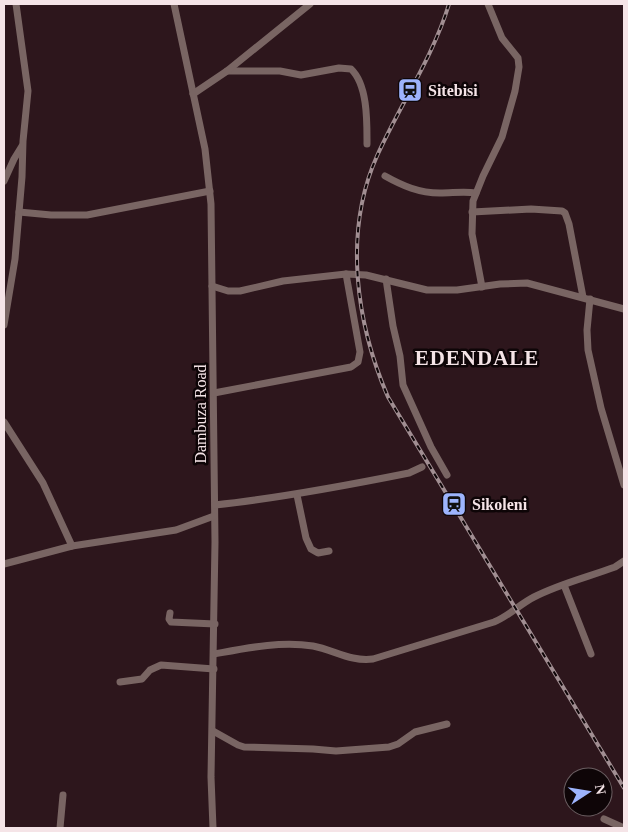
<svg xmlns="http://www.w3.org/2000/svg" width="628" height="832" font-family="Georgia,serif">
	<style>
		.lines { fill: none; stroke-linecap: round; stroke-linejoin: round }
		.minor { stroke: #796563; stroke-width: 7 }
		.rail-casing { stroke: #a18e92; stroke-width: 4 }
		.rail { stroke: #0e0507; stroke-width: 2; stroke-dasharray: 5.5; stroke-linecap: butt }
		.labels { text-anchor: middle; stroke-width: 5; stroke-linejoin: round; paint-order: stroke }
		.poi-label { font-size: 16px; font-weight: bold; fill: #f5e4e7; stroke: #0e0507; text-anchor: start }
		.street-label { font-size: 16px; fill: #f5e4e7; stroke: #0e0507 }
		.district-label { font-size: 21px; font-weight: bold; letter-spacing: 1px; fill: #f5e4e7; stroke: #0e0507 }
	</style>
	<rect width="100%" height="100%" fill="#2d161c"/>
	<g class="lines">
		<!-- minor -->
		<g class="minor">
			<path d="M174 4 205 149 211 204 215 542 211 777 213 828"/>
			<path d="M227 71H280L301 75 339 68 351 69C368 85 367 123 367 144"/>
			<path d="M193 94 227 71 310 4"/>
			<path d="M385 176C403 186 419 193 440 193 453 193 464 191 476 193"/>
			<path d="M4 181 14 159 22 146"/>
			<path d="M19 212 51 215H87L210 191"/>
			<path d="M472 212 531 209 562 211 565 213 569 224 583 297"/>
			<path d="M386 279 393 326 400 356 403 385 431 447 447 475"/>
			<path d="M212 286 228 291H240L283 281 346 274 366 275 427 290H457L500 284 527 283 624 309"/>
			<path d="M482 287 472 234 473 201 483 176 502 137 515 91 519 67 518 58 502 38 488 4"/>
			<path d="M590 299 587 330 588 350 601 408 624 485"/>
			<path d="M4 325 15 259 22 177 23 141 28 91 16 4"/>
			<path d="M214 393 351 367 358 362 360 352 346 274"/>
			<path d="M4 422 43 483 72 546"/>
			<path d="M297 495 306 538 311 549 318 553 329 551"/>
			<path d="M215 505C281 498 344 486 409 473L422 467"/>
			<path d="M4 564 72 546 176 530 214 516"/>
			<path d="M564 585 591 654"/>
			<path d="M170 613 169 619 171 622 215 624"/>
			<path d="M214 654C247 648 280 641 313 646 334 650 351 662 373 659L494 622C509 616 520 604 534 597 559 584 588 577 615 567L624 561"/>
			<path d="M120 682 142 679 150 670 161 665 214 669"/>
			<path d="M213 731 238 745 244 747 313 749 336 751 389 747 398 744 415 732 447 724"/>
			<path d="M604 819 624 828"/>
			<path d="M60 828 63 795"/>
		</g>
		<defs>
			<path id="rail" d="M449 4C433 57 400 105 377 156 343 232 356 323 388 397L624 788"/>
		</defs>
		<!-- rail casing -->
		<use href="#rail" class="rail-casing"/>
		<!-- rail -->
		<use href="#rail" class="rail"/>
	</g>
	<!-- icons -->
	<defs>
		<symbol id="station-square" viewBox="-11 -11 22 22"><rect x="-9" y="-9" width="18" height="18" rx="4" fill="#9db4fd" stroke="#0e0507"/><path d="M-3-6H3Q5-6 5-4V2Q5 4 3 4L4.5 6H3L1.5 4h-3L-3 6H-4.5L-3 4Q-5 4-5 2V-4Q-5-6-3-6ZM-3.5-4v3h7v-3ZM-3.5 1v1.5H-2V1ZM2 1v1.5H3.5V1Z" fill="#111"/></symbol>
	</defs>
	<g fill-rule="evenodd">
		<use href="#station-square" x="396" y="76" width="28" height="28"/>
		<use href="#station-square" x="440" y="490" width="28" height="28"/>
	</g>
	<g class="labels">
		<!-- poi labels -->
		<g class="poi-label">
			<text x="428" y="96">Sitebisi</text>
			<text x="472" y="510">Sikoleni</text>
		</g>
		<!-- street labels -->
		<g class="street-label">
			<text transform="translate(200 414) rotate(-90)" y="6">Dambuza Road</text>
		</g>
		<!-- district labels -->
		<g class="district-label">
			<text x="477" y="365">EDENDALE</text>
		</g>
	</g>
	<!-- border -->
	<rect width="628" height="832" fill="none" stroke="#f5e4e7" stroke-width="10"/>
	<!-- north arrow -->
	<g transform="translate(588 792) rotate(78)"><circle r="24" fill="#0e0507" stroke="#6a5e61"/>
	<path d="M0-4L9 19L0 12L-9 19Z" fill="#9db4fd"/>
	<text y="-8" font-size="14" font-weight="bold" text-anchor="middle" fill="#f5e4e7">N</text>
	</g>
</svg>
